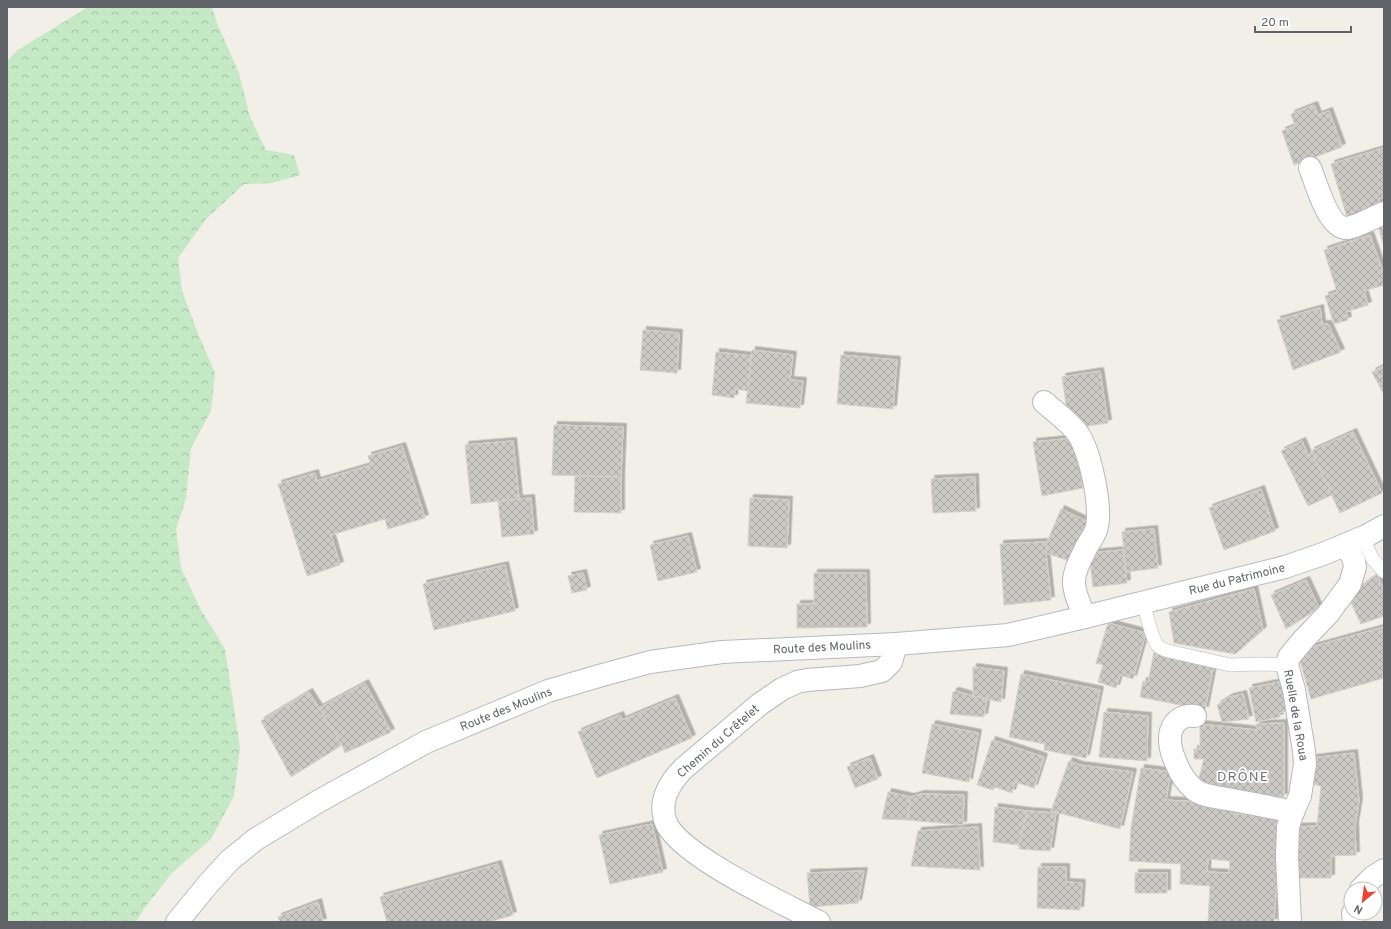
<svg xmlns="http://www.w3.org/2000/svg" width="1391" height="929" font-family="Overpass,sans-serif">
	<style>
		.forest { fill: url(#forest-crowns) }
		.building { fill: url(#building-cross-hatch); stroke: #d6d1c6; fill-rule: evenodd; filter: url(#shadow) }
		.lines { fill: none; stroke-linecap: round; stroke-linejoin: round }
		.lane-casing { stroke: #b5b8bc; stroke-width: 14 }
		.street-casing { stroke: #b5b8bc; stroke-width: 24 }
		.secondary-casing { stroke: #b6babf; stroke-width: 24 }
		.lane { stroke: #fff; stroke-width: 13 }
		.street { stroke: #fff; stroke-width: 22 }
		.secondary { stroke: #fff; stroke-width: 22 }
		.labels { text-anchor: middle; stroke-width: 3.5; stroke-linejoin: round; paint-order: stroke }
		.street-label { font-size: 12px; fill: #5f6368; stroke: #fff }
		.quarter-label { font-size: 14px; letter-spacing: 1px; fill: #70757a; stroke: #fff }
	</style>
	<defs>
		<pattern id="forest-crowns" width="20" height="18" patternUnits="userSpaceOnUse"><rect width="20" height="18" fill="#c5e8c5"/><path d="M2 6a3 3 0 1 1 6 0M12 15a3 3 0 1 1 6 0" fill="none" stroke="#a3c0a4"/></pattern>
		<pattern id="building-cross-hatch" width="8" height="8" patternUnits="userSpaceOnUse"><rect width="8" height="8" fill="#cccac5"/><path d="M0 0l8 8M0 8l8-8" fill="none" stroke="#a9a8a4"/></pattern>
		<filter id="shadow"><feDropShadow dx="3.5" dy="-3.5" stdDeviation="0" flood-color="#0004"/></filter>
	</defs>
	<rect width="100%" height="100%" fill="#f1efe8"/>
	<!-- forest -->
	<path class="forest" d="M88 7H212L217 23 239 73 250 117 266 150 294 155 300 175 272 183 244 184 206 219 178 258 182 291 197 331 215 373 211 411 191 448 186 499 176 529 181 568 201 610 225 649 240 748 234 796 211 839 172 873 143 910 136 922H7V61L18 50Z"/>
	<!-- building -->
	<g class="building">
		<path d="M1314 105 1318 115 1329 111 1342 147 1294 165 1282 131 1295 126 1291 114Z"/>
		<path d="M1384 148V197L1379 199 1381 206 1347 217 1331 164Z"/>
		<path d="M1384 221V246L1377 223Z"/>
		<path d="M1370 235 1384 275V285L1364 291 1368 305 1346 312 1348 320 1334 324 1325 296 1337 292 1324 250Z"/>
		<path d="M1320 308 1322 324H1328L1341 352 1293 370 1277 320Z"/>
		<path d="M643 330 679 333 677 373 640 370Z"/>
		<path d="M752 350 793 355 790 380 803 381 800 408 746 403Z"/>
		<path d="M716 352 751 356 748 391 735 389 734 398 712 395Z"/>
		<path d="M841 355 897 360 893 409 837 404Z"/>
		<path d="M1384 366V395L1372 372Z"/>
		<path d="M1100 371 1108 423 1081 427 1079 416 1068 418 1062 377Z"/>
		<path d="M554 425 623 427 621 477 552 475Z"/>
		<path d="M1353 432 1382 493 1340 513 1311 451Z"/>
		<path d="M1075 438 1083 488 1042 496 1033 442Z"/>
		<path d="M513 441 519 499 471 504 465 445Z"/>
		<path d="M1302 441 1308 455 1312 453 1332 495 1308 506 1281 451Z"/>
		<path d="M402 446 425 518 388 529 385 519 331 535 340 565 307 576 278 484 315 473 317 481 371 465 368 456Z"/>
		<path d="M575 476 621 477V513L574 512Z"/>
		<path d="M975 477 976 511 933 513 931 479Z"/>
		<path d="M1261 489 1275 531 1224 550 1209 508Z"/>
		<path d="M531 498 534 534 502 537 498 501Z"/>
		<path d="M750 498 789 500 787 548 748 546Z"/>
		<path d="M1061 509 1088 522 1072 562 1046 553 1047 542Z"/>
		<path d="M1154 529 1158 568 1126 572 1122 532Z"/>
		<path d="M688 536 697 572 658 581 650 545Z"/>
		<path d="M1047 542 1046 553 1051 600 1004 605 1000 544Z"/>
		<path d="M1123 550 1127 583 1093 587 1089 553Z"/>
		<path d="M505 565 515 611 434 630 423 584Z"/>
		<path d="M583 573 587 590 572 593 568 576Z"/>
		<path d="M814 573H866L867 627 797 628V604H814Z"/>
		<path d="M1377 575 1384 590V616L1361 624 1348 596Z"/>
		<path d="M1306 580 1319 608 1286 629 1271 595Z"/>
		<path d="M1254 589 1263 630 1235 654 1174 643 1169 612Z"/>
		<path d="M1108 623 1146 633 1133 679 1120 675 1116 688 1098 682 1103 665 1096 663Z"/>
		<path d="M1384 627V678L1311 699 1297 651Z"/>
		<path d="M1154 652 1214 664 1205 710 1140 697 1143 681 1148 682Z"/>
		<path d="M973 667 1004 671 1001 702 973 696Z"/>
		<path d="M1021 674 1100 690 1086 758 1044 750 1045 744 1009 737Z"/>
		<path d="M1284 681 1290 710 1279 713 1280 717 1256 722 1249 688Z"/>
		<path d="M365 683 391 732 345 753 342 745 319 708Z"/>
		<path d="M956 691 973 696 987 698 984 717 950 714 953 692Z"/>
		<path d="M309 692 342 745 291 777 261 721Z"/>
		<path d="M1243 694 1249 719 1222 722 1217 705 1230 697Z"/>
		<path d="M675 698 692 738 597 778 578 732 620 715 622 720Z"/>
		<path d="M1104 712 1148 716 1147 761 1099 757Z"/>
		<path d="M1284 723V797H1257L1197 785 1204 759H1194V749H1200V724L1257 730 1256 724Z"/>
		<path d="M932 724 978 733 969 782 922 773Z"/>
		<path d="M992 740 1044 757 1034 788 1015 782 1012 793 995 787 993 790 977 785Z"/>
		<path d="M1354 753 1359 801 1355 826 1356 855 1331 856V878H1296L1297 827 1317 826 1321 786 1311 784 1313 758Z"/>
		<path d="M870 758 878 779 855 788 847 767Z"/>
		<path d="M1069 761 1080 765 1133 772 1120 829 1051 811Z"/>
		<path d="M1141 768 1171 772 1166 800 1233 804V814L1281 817 1274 922H1208L1210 886 1180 884 1181 864 1129 861 1131 828ZM1208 859 1230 861 1229 873 1207 872Z"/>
		<path d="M888 792 911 797 907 820 882 819Z"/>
		<path d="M921 794 964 795 963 825 907 820 911 797Z"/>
		<path d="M995 807 1027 811 1019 845 993 842Z"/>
		<path d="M1027 811 1056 813 1050 851 1019 849V845Z"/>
		<path d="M652 824 663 872 610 884 599 835Z"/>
		<path d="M978 827 980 870 911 866 918 831Z"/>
		<path d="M498 864 513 915 489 922H387L380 897Z"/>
		<path d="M1038 867H1066V882L1082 883 1080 910 1037 908Z"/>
		<path d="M864 871 858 903 810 907 807 873Z"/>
		<rect x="1135" y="873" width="32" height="20"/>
		<path d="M318 902 323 922H280L278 917Z"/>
	</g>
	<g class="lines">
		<defs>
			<g id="lane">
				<path d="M1363 537 1372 558 1384 572"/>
				<path d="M1143 603C1147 614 1151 639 1159 647 1162 649 1165 650 1168 651L1230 665 1261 664 1287 665"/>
			</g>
			<g id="street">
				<path d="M1310 168C1316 182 1328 229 1347 228 1356 227 1374 217 1384 213"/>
				<path d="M1044 402C1054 411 1067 420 1076 431 1090 448 1103 510 1096 530 1094 536 1090 541 1087 546 1070 580 1070 582 1085 617"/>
				<path d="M1195 716C1184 715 1175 719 1171 731 1168 742 1171 752 1176 763 1180 773 1186 783 1195 790 1203 796 1217 797 1227 799 1249 803 1271 807 1293 812"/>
				<path d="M819 922C785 904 675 854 665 820 659 800 670 782 684 768L760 704 782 689 797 682 807 680 860 676 882 671 891 662 896 644"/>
				<path d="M1290 922 1287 857 1288 827 1292 814 1300 796 1305 764 1304 751 1294 690 1287 665 1289 657 1304 639 1328 614 1350 584 1355 567 1354 561 1347 544"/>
			</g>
			<g id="secondary">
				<path d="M1361 889 1373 877 1384 870"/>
				<path d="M1353 913 1354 922"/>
				<path d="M177 922 209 883 230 860 256 839 319 801 426 742 548 691 599 676 650 662 722 652 896 644 1008 635 1085 617 1285 567 1323 554 1366 536 1384 526"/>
			</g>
		</defs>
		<!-- lane casing -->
		<use href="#lane" class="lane-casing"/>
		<!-- street casing -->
		<use href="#street" class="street-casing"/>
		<!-- secondary casing -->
		<use href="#secondary" class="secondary-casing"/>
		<!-- lane -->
		<use href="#lane" class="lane"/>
		<!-- street -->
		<use href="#street" class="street"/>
		<!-- secondary -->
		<use href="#secondary" class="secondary"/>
	</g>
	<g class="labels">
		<!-- street labels -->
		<g class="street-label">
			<text transform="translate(1237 579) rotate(-14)" y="4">Rue du Patrimoine</text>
			<text transform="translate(822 647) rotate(-3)" y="4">Route des Moulins</text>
			<text transform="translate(506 709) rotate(-22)" y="4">Route des Moulins</text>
			<text transform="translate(1296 715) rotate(80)" y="4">Ruelle de la Roua</text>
			<text transform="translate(718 741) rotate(-41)" y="4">Chemin du Crêtelet</text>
		</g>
		<!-- quarter labels -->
		<g class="quarter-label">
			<text x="1243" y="781">DRÔNE</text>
		</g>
	</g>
	<!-- border -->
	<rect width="1391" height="929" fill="none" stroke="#5f6368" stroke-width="16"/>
	<!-- north arrow -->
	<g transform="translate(1363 901) rotate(209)"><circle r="19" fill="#ffffff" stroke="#bfc1c3"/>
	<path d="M0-3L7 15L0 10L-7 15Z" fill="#ea4335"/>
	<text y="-6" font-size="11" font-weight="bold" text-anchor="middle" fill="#5f6368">N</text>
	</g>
	<!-- scale -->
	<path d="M1255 26v6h96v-6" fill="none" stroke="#5f6368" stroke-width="2"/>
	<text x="1261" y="26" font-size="12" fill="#5f6368" stroke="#ffffff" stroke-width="3" paint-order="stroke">20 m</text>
</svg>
